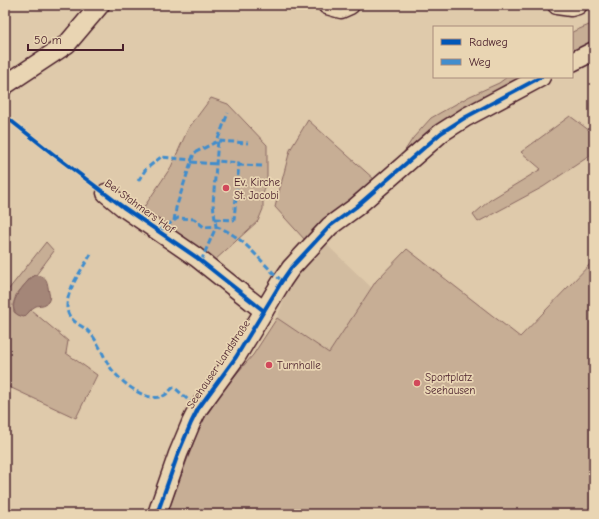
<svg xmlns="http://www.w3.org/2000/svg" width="599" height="519" font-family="'Comic Neue',sans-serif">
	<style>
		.built { fill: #d2bca0 }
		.green { fill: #c7ae95; stroke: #886660 }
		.water { fill: #a48678; stroke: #805d59 }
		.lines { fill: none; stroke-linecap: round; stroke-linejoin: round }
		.minor-casing { stroke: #4a1f2b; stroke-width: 21 }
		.minor { stroke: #e9d5b3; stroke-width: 18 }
		.quiet { stroke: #418dcd; stroke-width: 3; stroke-dasharray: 6 3; stroke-linecap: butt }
		.cycleway-casing { stroke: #e9d5b3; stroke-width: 6 }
		.cycleway { stroke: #0057b8; stroke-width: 4 }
		.poi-dot { fill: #d1495b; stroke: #e9d5b3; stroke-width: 1.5 }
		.labels { text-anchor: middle; stroke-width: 3.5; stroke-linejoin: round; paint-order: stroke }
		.poi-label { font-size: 11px; fill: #4a1f2b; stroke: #e9d5b3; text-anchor: start }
		.street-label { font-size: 11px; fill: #4a1f2b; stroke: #e9d5b3 }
	</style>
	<rect width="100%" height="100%" fill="#dfcaab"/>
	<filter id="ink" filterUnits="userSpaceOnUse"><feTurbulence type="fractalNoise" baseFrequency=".025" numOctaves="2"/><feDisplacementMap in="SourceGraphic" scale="8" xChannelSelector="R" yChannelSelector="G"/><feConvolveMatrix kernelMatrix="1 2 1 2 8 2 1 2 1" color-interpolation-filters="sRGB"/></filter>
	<g filter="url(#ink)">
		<!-- built -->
		<path class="built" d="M325 243 372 288 329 354 277 318 288 289 297 274Z"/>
		<!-- green -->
		<g class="green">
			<path d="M594 23V46L572 56V32Z"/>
			<path d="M507 77H529L403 162 402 155 413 138 431 118 470 96 499 83Z"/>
			<path d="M211 98 228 104 267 145V179L263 195V209L258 221 214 261 140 213 171 167 188 129Z"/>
			<path d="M570 116 594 134V153L543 187 478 222 473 215 490 200 541 169 521 152Z"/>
			<path d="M308 120 375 180 341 207 305 240 275 207 290 150Z"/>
			<path d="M46 242 54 251 36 275 31 277 16 295 13 305 14 312 18 315 27 314 31 310 68 341 66 353 97 375 76 418 5 385V294Z"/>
			<path d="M407 249 520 337 594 260V514H167L200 425 220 395 238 372 253 355 277 318 329 353 376 281Z"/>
		</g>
		<!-- water -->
		<path class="water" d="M36 275C48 276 47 282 49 293 50 296 50 299 48 302 44 306 40 305 36 306 31 308 28 314 24 317 20 316 17 315 15 312 8 302 27 279 36 275Z"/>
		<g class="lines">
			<defs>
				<g id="minor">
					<path d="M327 5 341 9 350 5"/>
					<path d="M557 5 571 7 578 5"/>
					<path d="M572 62 594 51"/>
					<path d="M5 85 67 44 100 5"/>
					<path d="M106 193 123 207 196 257 264 311"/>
					<path d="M157 514 178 454 191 423 198 409 236 357 282 281 291 268 330 226 356 207 441 133 466 117 541 77"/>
				</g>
			</defs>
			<!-- minor casing -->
			<use href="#minor" class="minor-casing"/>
			<!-- minor -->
			<use href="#minor" class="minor"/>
			<!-- quiet -->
			<g class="quiet">
				<path d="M327 5 341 9 350 5"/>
				<path d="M557 5 571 7 578 5"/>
				<path d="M191 162 217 164"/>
				<path d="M238 165 265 166"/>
				<path d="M138 181 146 169 161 157 192 160"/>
				<path d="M215 219 234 220 239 163 217 161"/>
				<path d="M174 221 176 208 194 153 218 141 248 143"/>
				<path d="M159 231 178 218 194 219 204 227C208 227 213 226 217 227 244 236 261 263 282 281"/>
				<path d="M91 254C82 270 66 289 67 309 69 322 81 324 89 332 98 341 102 353 108 364 116 378 147 406 165 395 168 393 171 389 174 387L198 409"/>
				<path d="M201 261 216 227 213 204 218 139 228 113"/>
			</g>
			<defs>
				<g id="cycleway">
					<path d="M5 116 53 154 123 207 196 257 264 311"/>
					<path d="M157 514 178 454 191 423 198 409 236 357 282 281 291 268 330 226 356 207 441 133 466 117 541 77"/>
				</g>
			</defs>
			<!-- cycleway casing -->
			<use href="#cycleway" class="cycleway-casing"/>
			<!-- cycleway -->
			<use href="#cycleway" class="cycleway"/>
		</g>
	</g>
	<!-- markers -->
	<g class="poi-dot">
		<circle cx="226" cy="188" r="4"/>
		<circle cx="269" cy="365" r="4"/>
		<circle cx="417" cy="383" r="4"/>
	</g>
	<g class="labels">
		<!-- poi labels -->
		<g class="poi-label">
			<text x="234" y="186">Ev. Kirche<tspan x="234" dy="13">St. Jacobi</tspan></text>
			<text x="277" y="369">Turnhalle</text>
			<text x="425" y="381">Sportplatz<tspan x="425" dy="13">Seehausen</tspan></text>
		</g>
		<!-- street labels -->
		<g class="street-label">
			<text transform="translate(140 206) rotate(36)" y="4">Bei Stahmers Hof</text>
			<text transform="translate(218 364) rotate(-56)" y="4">Seehauser Landstraße</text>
		</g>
	</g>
	<!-- margin -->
	<rect width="599" height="519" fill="none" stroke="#e9d5b3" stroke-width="20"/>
	<rect x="10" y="10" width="579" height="499" fill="none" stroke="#4a1f2b" stroke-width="1.5" filter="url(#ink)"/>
	<!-- legend -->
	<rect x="433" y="26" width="140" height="52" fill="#e9d5b3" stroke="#a98c7d"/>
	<rect x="441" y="39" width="20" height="6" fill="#0057b8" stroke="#a98c7d"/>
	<text x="469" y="46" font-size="12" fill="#4a1f2b">Radweg</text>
	<rect x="441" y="59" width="20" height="6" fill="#418dcd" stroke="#a98c7d"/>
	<text x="469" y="66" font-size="12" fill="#4a1f2b">Weg</text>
	<!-- scale -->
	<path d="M28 44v6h95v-6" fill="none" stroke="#4a1f2b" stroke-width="2"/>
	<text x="34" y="44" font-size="12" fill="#4a1f2b" stroke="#e9d5b3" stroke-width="3" paint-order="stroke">50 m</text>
</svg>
